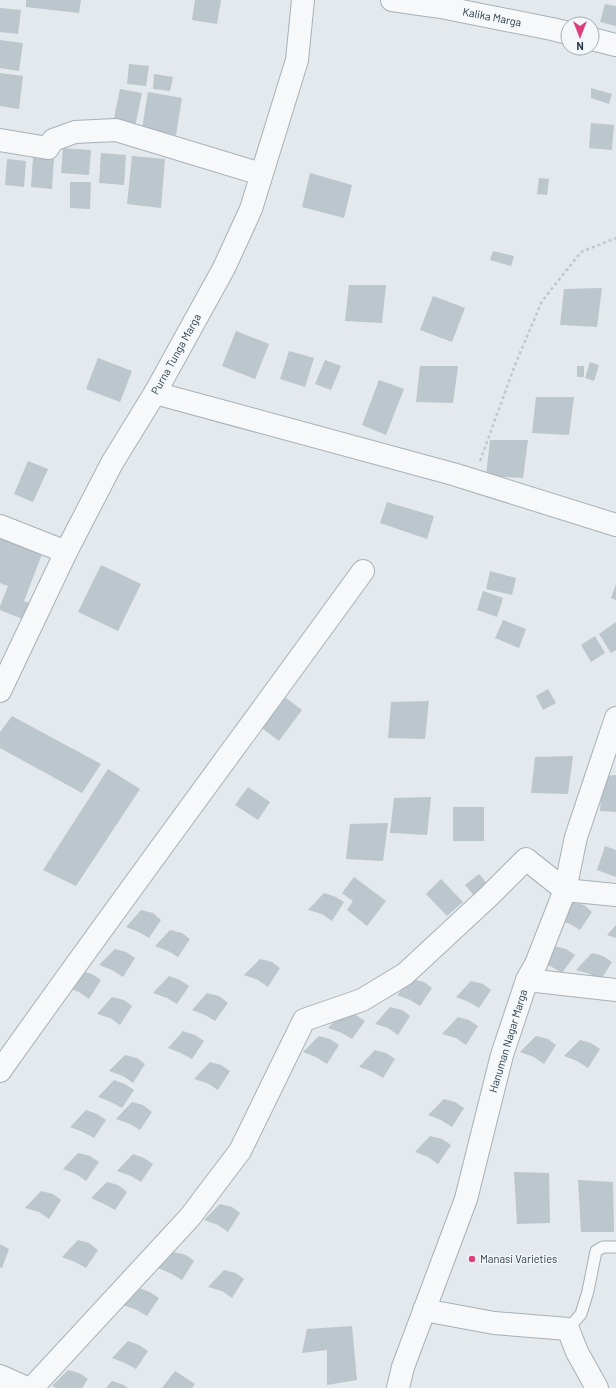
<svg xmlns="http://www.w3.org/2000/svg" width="616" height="1388" font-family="Barlow,sans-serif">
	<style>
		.building { fill: #bcc6cd }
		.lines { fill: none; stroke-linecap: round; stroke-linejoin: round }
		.service-casing { stroke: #a7b1b7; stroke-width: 13 }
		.minor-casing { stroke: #a7b1b7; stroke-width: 24 }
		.path { stroke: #c1c7cb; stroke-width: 2.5; stroke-dasharray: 3 3; stroke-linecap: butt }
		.service { stroke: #f6f8fa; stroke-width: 11 }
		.minor { stroke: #f6f8fa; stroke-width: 22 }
		.poi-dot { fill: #db3e7b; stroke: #f3f7f9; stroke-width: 1.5 }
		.labels { text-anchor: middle; stroke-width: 3; stroke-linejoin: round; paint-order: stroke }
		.street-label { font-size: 11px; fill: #293b46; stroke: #f3f7f9 }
		.poi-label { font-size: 11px; fill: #293b46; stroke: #f3f7f9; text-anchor: start }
	</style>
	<rect width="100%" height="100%" fill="#e3e9ec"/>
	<!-- building -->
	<g class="building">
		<path d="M26 0H81L79 13 26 7Z"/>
		<path d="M195 0H221L217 24 192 20Z"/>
		<path d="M605 4 616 6V26L600 22Z"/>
		<path d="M0 8 21 10 18 34 0 32Z"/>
		<path d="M0 40 23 43 19 71 0 68Z"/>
		<path d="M129 64 149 66 146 86 127 84Z"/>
		<path d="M0 73 23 76 19 109 0 106Z"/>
		<path d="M154 74 173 77 170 91 153 89Z"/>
		<path d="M591 88 612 94 609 104 591 98Z"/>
		<path d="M120 89 142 93 135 127 113 123Z"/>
		<path d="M148 92 182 98 176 135 142 129Z"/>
		<path d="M591 123 614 125 612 150 589 148Z"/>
		<path d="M63 148 91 150 89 175 61 173Z"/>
		<path d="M101 153 126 155 124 185 99 183Z"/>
		<path d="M132 156 165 159 161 208 127 204Z"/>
		<path d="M33 158 54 159 52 189 31 187Z"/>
		<path d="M7 159 26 161 24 187 5 185Z"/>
		<path d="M310 173 352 185 344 218 302 207Z"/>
		<path d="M539 178 549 179 547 195 537 194Z"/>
		<path d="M70 182H91L90 209 70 208Z"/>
		<path d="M493 251 514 256 511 266 490 260Z"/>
		<path d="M349 285H386L382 323 345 321Z"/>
		<path d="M602 288 597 327 560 325 564 289Z"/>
		<path d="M433 296 465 308 452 342 420 330Z"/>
		<path d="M236 331 269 344 255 379 222 366Z"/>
		<path d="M289 351 314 358 305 387 280 379Z"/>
		<path d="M98 358 132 371 120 402 86 389Z"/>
		<path d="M325 360 341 366 331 390 315 384Z"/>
		<path d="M590 362 599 365 594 381 585 378Z"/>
		<path d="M420 366H458L453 403 416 402Z"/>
		<rect x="577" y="366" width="7" height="11"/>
		<path d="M379 380 404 389 386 435 362 425Z"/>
		<path d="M536 397H574L569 435 532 433Z"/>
		<path d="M490 440H528L523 478 486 476Z"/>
		<path d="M28 461 48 469 33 502 14 494Z"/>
		<path d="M387 502 434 516 427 539 380 523Z"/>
		<path d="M0 533 44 549 24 601 36 605 30 622 0 610V606L8 586 0 583Z"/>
		<path d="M101 565 141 584 118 631 78 612Z"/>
		<path d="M490 571 516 578 512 595 486 589Z"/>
		<path d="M616 584V600L611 598Z"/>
		<path d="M483 591 503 598 497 617 477 610Z"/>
		<path d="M503 620 526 629 519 648 495 638Z"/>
		<path d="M616 622V650L611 653 599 634Z"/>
		<path d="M595 636 605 653 591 662 581 645Z"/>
		<path d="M548 689 556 703 543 710 536 696Z"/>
		<path d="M282 695 302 710 279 741 259 726Z"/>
		<path d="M429 701 425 739 388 738 391 702Z"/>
		<path d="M12 716 101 764 82 793 0 748V732Z"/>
		<path d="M573 756 568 794 531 793 535 757Z"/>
		<path d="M108 769 140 789 76 886 43 870Z"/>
		<path d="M616 775V812L600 811 603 776Z"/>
		<path d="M248 787 270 802 258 820 235 805Z"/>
		<path d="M431 797 427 835 390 833 394 798Z"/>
		<rect x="453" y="807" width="31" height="34"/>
		<path d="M388 823 383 861 346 859 350 824Z"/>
		<path d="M605 846 616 850V877L597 870Z"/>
		<path d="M479 874 489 886 475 897 465 885Z"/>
		<path d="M354 877 386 901 367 926 347 910 353 901 342 893Z"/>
		<path d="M441 879 463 902 447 916 426 894Z"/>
		<path d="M324 893 336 897 344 902 332 921 322 914 308 910Z"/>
		<path d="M572 902 584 905 592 912 580 930 570 924 556 919Z"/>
		<path d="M141 910 153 913 161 920 149 938 139 932 126 927Z"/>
		<path d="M616 925V938L607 935Z"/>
		<path d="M170 930 182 933 190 939 178 957 168 951 155 946Z"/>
		<path d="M554 946 566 949 575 955 562 973 552 967 539 962Z"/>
		<path d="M115 949 126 952 135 958 123 977 112 970 99 965Z"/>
		<path d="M592 953 603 956 612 962 600 981 590 974 576 970Z"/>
		<path d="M260 959 272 962 280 968 268 987 258 980 244 975Z"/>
		<path d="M81 971 92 974 101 980 89 999 79 992 65 987Z"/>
		<path d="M169 976 180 980 189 986 177 1004 167 998 153 993Z"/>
		<path d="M412 979 424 982 432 988 420 1006 410 1000 397 995Z"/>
		<path d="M471 981 483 984 491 990 479 1008 469 1002 456 997Z"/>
		<path d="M207 993 219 996 228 1003 215 1021 205 1015 192 1010Z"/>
		<path d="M112 997 124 1000 132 1006 120 1025 110 1018 97 1014Z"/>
		<path d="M390 1007 402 1010 410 1016 398 1035 388 1028 375 1024Z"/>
		<path d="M344 1011 356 1015 365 1021 352 1039 342 1033 328 1028Z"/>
		<path d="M458 1017 469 1020 478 1026 466 1045 456 1038 442 1034Z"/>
		<path d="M183 1031 195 1035 204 1041 192 1059 181 1053 168 1048Z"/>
		<path d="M319 1036 330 1039 339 1045 327 1064 316 1057 303 1052Z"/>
		<path d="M536 1036 548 1039 556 1045 544 1064 534 1057 520 1052Z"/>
		<path d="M580 1040 591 1043 600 1049 588 1068 577 1061 564 1056Z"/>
		<path d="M375 1050 386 1053 395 1059 383 1078 373 1072 359 1067Z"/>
		<path d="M125 1055 137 1058 145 1064 133 1083 123 1076 109 1071Z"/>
		<path d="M210 1062 221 1065 230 1071 218 1090 207 1083 194 1079Z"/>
		<path d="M114 1080 125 1084 134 1090 122 1108 111 1102 98 1097Z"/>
		<path d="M444 1099 455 1102 464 1108 452 1127 441 1120 428 1115Z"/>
		<path d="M132 1102 143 1105 152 1112 140 1130 130 1124 116 1119Z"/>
		<path d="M86 1110 97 1114 106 1120 94 1138 83 1132 70 1127Z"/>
		<path d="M430 1136 442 1139 451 1145 438 1164 428 1157 415 1152Z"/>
		<path d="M78 1153 90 1156 99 1162 86 1181 76 1174 63 1169Z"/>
		<path d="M133 1154 144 1158 153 1164 141 1182 131 1176 117 1171Z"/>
		<path d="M514 1172 549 1173 550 1223 517 1224Z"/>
		<path d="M578 1180 613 1182 614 1232H581Z"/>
		<path d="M107 1182 118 1185 127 1192 115 1210 104 1204 91 1198Z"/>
		<path d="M41 1191 53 1194 61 1200 49 1219 39 1212 25 1208Z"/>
		<path d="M220 1204 232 1207 240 1213 228 1232 218 1225 204 1220Z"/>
		<path d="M78 1240 89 1243 98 1250 86 1268 75 1262 62 1257Z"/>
		<path d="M0 1244 9 1249 2 1268 0 1267Z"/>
		<path d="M174 1252 186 1255 194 1261 182 1280 172 1274 158 1268Z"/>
		<path d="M224 1270 236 1273 244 1279 232 1298 222 1291 208 1287Z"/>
		<path d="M139 1288 150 1292 159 1298 147 1316 137 1310 123 1305Z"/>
		<path d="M352 1326 357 1380 327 1385V1350L302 1353 307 1329Z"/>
		<path d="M128 1341 139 1345 148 1351 136 1369 125 1363 112 1358Z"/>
		<path d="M68 1370 79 1373 88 1379 82 1388H57L52 1386Z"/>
		<path d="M175 1371 195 1384 192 1388H162Z"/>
		<path d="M112 1381 124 1385 128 1388H106Z"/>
	</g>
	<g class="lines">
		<defs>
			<path id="service" d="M568 1329 581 1314 588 1291 596 1251 603 1247H616"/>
			<g id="minor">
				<path d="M392 0 441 7 552 29 568 33"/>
				<path d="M592 39 616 45"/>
				<path d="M0 140 48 148 53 140 75 132 116 130 261 174"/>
				<path d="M155 393 453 474 616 525"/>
				<path d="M0 526 66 552"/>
				<path d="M0 691 66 552 112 463 155 393 224 268 251 209 297 60 303 0"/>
				<path d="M527 980 616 990"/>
				<path d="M0 1071C119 903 242 738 363 571"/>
				<path d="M424 1310 494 1323 568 1329 577 1352 597 1388"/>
				<path d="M0 1376 27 1388"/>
				<path d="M32 1388 190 1217 240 1151 304 1020 362 1000 405 974 489 896 526 859 565 890 616 895"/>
				<path d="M398 1388 403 1367 466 1199 502 1055 527 980 536 964 565 890 576 837 616 718"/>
			</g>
		</defs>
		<!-- service casing -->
		<use href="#service" class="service-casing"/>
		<!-- minor casing -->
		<use href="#minor" class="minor-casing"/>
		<!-- path -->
		<path class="path" d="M480 461 515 365 542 301 581 252 616 238"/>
		<!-- service -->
		<use href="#service" class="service"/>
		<!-- minor -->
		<use href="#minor" class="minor"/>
	</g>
	<!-- markers -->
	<circle class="poi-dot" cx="472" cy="1259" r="4"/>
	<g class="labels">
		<!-- street labels -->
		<g class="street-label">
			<text transform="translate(492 17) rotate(11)" y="4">Kalika Marga</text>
			<text transform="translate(176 354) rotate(-61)" y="4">Purna Tunga Marga</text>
			<text transform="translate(508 1041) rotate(-73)" y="4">Hanuman Nagar Marga</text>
		</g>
		<!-- poi labels -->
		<g class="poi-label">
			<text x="480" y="1263">Manasi Varieties</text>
		</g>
	</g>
	<!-- north arrow -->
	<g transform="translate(580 36) rotate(180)"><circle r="19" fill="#f3f7f9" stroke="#a2acb1"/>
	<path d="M0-3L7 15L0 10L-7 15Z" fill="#db3e7b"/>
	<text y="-6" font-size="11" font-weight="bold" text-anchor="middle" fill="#293b46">N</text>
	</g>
</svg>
